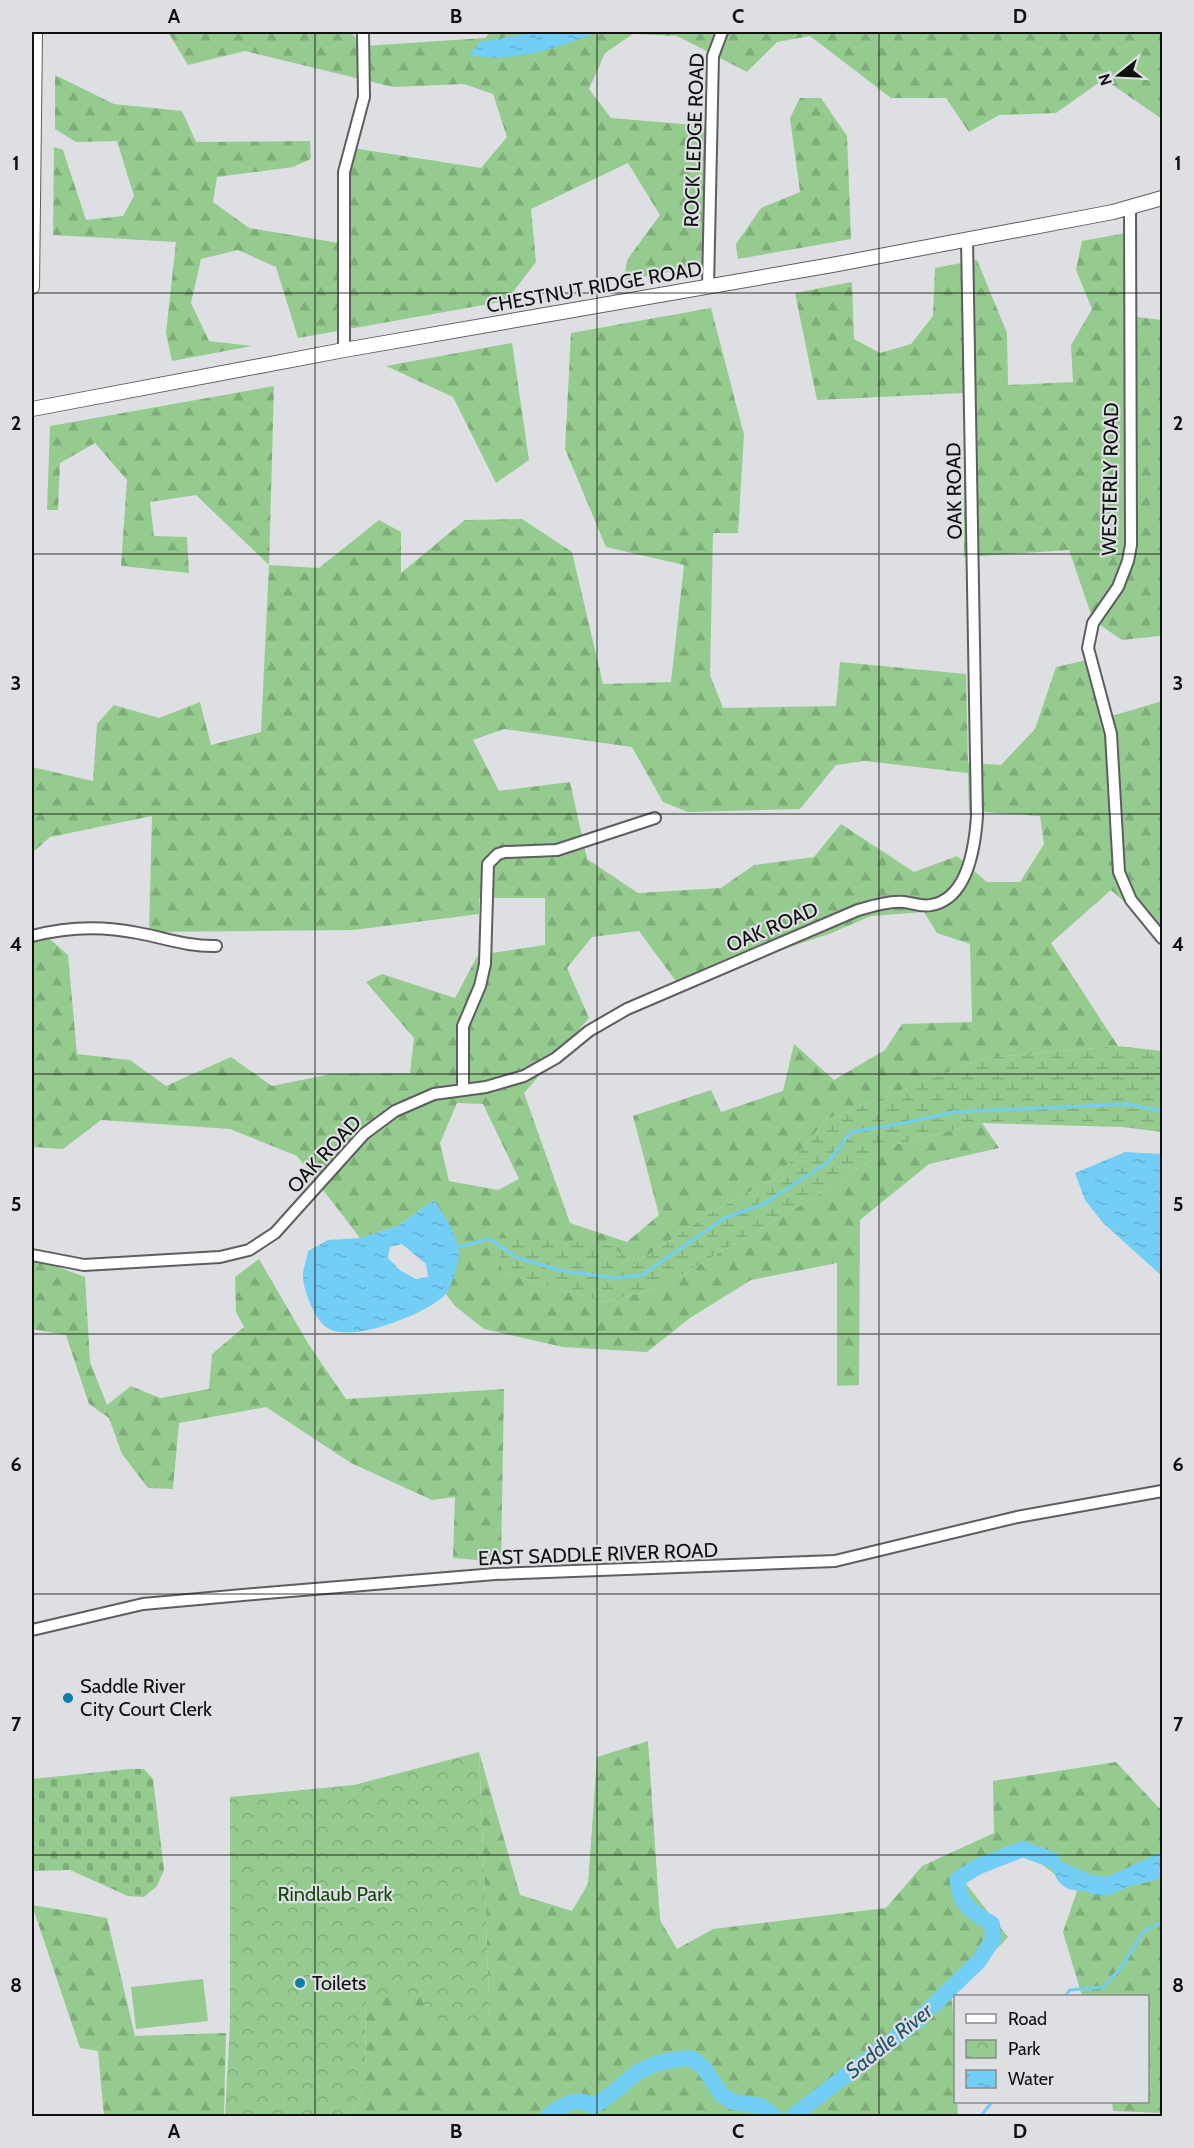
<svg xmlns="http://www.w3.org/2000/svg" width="1194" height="2148" font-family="Cabin,sans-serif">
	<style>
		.grass { fill: #95cb8f }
		.forest { fill: url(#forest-firs); fill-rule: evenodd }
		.wetland { fill: url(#wetland-marsh) }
		.cemetery { fill: url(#cemetery-stones) }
		.park { fill: url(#park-crowns) }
		.water { fill: url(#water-ripples); fill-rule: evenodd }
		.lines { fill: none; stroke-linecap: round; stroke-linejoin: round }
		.stream { stroke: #73cef6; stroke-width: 3 }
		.river { stroke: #73cef6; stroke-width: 16 }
		.minor-casing { stroke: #5d5e60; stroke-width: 14 }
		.major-casing { stroke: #5d5e60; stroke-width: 16 }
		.minor { stroke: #fff; stroke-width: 10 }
		.major { stroke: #fff; stroke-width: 14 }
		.grid { fill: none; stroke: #101011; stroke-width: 1.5; stroke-opacity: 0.55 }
		.poi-dot { fill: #0a80a7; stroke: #dddfe2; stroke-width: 2 }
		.labels { text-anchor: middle; stroke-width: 4.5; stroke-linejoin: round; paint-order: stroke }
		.street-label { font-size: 20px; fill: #101011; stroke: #dddfe2 }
		.poi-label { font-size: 20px; fill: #101011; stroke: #dddfe2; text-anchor: start }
		.park-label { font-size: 20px; fill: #174713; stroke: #dddfe2 }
		.water-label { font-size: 21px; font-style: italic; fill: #225469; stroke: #dddfe2 }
		.neatline { fill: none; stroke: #101011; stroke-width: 2 }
		.grid-label { font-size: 20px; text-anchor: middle; font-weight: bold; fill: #101011 }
	</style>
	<defs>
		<pattern id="forest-firs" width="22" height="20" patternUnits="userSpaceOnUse" patternTransform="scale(1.5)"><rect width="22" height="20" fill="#95cb8f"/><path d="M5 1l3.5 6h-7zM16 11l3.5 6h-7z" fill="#7fad7a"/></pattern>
		<pattern id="wetland-marsh" width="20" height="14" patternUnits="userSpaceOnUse" patternTransform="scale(1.5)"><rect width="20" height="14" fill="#95cb8f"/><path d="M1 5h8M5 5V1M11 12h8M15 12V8" fill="none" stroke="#7fad7a"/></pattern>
		<pattern id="cemetery-stones" width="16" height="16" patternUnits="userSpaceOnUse" patternTransform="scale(1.5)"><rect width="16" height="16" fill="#95cb8f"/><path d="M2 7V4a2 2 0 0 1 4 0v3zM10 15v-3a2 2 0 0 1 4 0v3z" fill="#7fad7a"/></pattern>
		<pattern id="park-crowns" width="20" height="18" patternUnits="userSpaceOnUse" patternTransform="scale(1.5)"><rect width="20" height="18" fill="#95cb8f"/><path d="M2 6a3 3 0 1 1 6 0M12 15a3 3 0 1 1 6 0" fill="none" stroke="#7fad7a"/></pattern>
		<pattern id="water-ripples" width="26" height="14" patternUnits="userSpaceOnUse" patternTransform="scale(1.5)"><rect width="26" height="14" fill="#73cef6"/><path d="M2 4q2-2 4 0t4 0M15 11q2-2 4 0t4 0" fill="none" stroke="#62b0d2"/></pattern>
	</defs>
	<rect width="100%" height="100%" fill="#dddfe2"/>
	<!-- grass -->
	<path class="grass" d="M203 1979 208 2021 136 2029 131 1987Z"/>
	<!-- forest -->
	<g class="forest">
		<path d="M168 32H350L364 46 485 38 490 32H1162V119L1104 79 1056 113 999 115 969 132 946 98H891L810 36 777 42 747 72 677 36 633 34 605 53 589 89 611 118 706 126V265L624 280 627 260 660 215 628 163 531 209 536 262 506 301 298 338 276 267 238 250 201 259 191 303 209 341 252 346 172 361 166 333 176 242 53 235 54 147 63 150 86 220 123 216 134 196 117 141 76 142 55 129V75L114 104 182 111 196 142 310 141 311 159 293 167 217 177 213 202 249 228 345 244 346 147 481 168 507 137 493 94 464 84 393 87 245 51 188 65Z"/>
		<path d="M800 98H821L847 136 851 239 738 259 736 244 761 208 800 192 790 118Z"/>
		<path d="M1126 233 1130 316 1162 320V644L1160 636 1122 640 1093 620 1069 550 964 557V393L817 400 795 293 852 282 854 339 880 353 911 344 933 316 935 268 977 260 1007 333 1008 385 1073 382 1071 345 1092 309 1076 270 1082 241Z"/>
		<path d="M711 308 744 435 738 533H713L710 675 723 708 836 706 840 662 966 674 968 763 1001 765 1035 729 1056 667 1087 660 1102 719 1162 701V921L1158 932 1111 890 1051 943 1118 1046 985 1058 827 1119 777 1177 712 1212 635 1264 502 1272 605 1302 659 1288 813 1198 894 1145 982 1123 999 1148 929 1164 860 1220 859 1385 837 1386V1263L751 1280 690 1318 647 1352 563 1347 484 1329 455 1306 446 1294C463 1243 461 1246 434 1200L398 1226 360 1238 297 1156 230 1129 101 1120 63 1149 32 1147V935L43 933 68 955 77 1054 130 1060 166 1086 231 1057 272 1086 331 1074 410 1073 414 1038 366 982 382 974 455 998 478 955 545 945V898H479V914L354 930 149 932 152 816 50 837 32 853V767L93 781 97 724 114 705 159 718 200 702 211 745 261 732 269 565 196 495 150 502 154 536 187 537 189 573 121 566 127 480 95 443 60 463 58 510H47L50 426 274 386 269 565 319 568 379 520 401 532V573L465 520 522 519 572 552 603 684 671 682 684 565 606 547 565 449 571 333ZM504 729 632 747 663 802 688 812 800 809 836 765 865 761 968 773 969 811 1040 816 1044 844 1020 882H987L957 856 914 872 841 824 814 857 754 865 721 888 638 893 587 859 570 782 499 791 473 740ZM924 912 937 933 970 944 972 1022 902 1024 885 1050 834 1080 794 1044 783 1091 721 1112 711 1090 633 1116 659 1215 627 1242 570 1223 524 1093 589 1018 567 968 592 937 639 931 678 984 829 934 871 916ZM457 1103 483 1104 519 1179 498 1190 449 1181 440 1143Z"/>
		<path d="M512 343 529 460 496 483 453 397 386 366Z"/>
		<path d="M259 1259 309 1345 346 1399 504 1389 501 1562 453 1558 455 1497 432 1500 351 1463 266 1407 179 1423 173 1489 148 1488 122 1454 109 1418 89 1404 66 1335 32 1329V1262L41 1261 85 1277 90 1362 107 1405 131 1386 160 1398 209 1389 212 1354 244 1327 236 1312 235 1277Z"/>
		<path d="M648 1741 660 1920 677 1949 713 1929 886 1908 922 1866 994 1833 993 1781 1116 1762 1159 1808 1162 1806V2113L1113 2111 1112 2102H1148V1996H1082L1063 1932 1077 1891 1027 1853 963 1880 1008 1937 952 1997 958 2116H350L365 2082 366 1996H423L426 2022H490L479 1752 520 1895 572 1911 588 1884 597 1757Z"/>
		<path d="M32 1905 107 1918 135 2036 226 2033 224 2116H104L98 2051 80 2048Z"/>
	</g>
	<!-- wetland -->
	<path class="wetland" d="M1118 1046 1162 1051V1132L1122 1127 982 1123 894 1145 813 1198 659 1288 605 1302 502 1272 497 1238 585 1242 612 1246 635 1264 712 1212 777 1177 827 1119 985 1058Z"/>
	<!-- cemetery -->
	<path class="cemetery" d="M129 1769H144L153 1779 164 1870 157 1886 144 1897 128 1896 70 1870 32 1871V1779Z"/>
	<!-- park -->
	<path class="park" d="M479 1752 490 2022H425L423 1996H366L365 2082 350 2116H225L230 2024V1797L354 1785Z"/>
	<!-- water -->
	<g class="water">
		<path d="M535 32H598C558 48 512 64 469 55L480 42Z"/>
		<path d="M1125 1152 1162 1154V1276L1103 1223 1085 1200 1075 1173Z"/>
		<path d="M434 1200C444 1216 457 1233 459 1253 459 1262 451 1289 445 1295 426 1314 349 1345 326 1327 315 1319 304 1292 303 1278 302 1270 307 1259 308 1251L328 1240 360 1238 398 1226ZM402 1244 426 1264 428 1277 416 1279 401 1271 388 1258 390 1247Z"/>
		<path d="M1032 1848 1091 1875 1107 1877 1162 1852V1878C1152 1882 1141 1883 1131 1886 1120 1889 1111 1897 1100 1896 1095 1896 1092 1893 1087 1892 1080 1889 1072 1892 1065 1887 1048 1877 1059 1854 1030 1859Z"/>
	</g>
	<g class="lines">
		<!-- stream -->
		<g class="stream">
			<path d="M458 1247 490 1239 515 1257 562 1271 616 1278 642 1275 723 1219 765 1203 828 1162 851 1132 894 1125 955 1112 1127 1104 1162 1111"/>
			<path d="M1065 1996 1070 1990 1104 1987 1123 1965 1144 1931 1162 1922"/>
			<path d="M981 2116 992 2102"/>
		</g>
		<!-- river -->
		<g class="river">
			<path d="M548 2116C562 2106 576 2095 593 2106 609 2098 620 2086 634 2075 651 2063 671 2059 691 2058L703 2067 722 2095 733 2102 761 2106 774 2116"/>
			<path d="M793 2116 916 2022 979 1961 993 1939 992 1924C973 1913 957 1903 958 1879L977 1867 1023 1849 1052 1860"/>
		</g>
		<defs>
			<g id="minor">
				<path d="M1130 208 1131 545 1128 561 1118 587 1093 623 1088 648 1111 734 1119 872 1131 900 1162 938"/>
				<path d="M708 287 713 56 722 32"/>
				<path d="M344 350V172L364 97 363 32"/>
				<path d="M32 936C66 927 104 926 138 933 165 938 189 947 216 946"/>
				<path d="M463 1089V1026L480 986 485 964 488 864 498 854 505 852 557 850 655 818"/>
				<path d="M32 1255 84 1265 220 1257 249 1250 275 1233 364 1134 395 1111 434 1094 486 1087 524 1076 556 1058 589 1031 627 1009 858 910C872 906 888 901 904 902 913 903 921 907 931 905 968 899 975 846 977 816L967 239"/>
				<path d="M32 1630 143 1604 254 1594 495 1574 835 1561 1017 1517 1162 1491"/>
			</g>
			<g id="major">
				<path d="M32 287 35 32"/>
				<path d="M32 409 344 350 832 265 1113 212 1162 198"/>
			</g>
		</defs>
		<!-- minor casing -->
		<use href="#minor" class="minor-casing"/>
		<!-- major casing -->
		<use href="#major" class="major-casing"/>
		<!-- minor -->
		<use href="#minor" class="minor"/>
		<!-- major -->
		<use href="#major" class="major"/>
	</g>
	<!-- grid -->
	<path class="grid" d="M315 32V2116M597 32V2116M879 32V2116M32 293H1162M32 554H1162M32 814H1162M32 1074H1162M32 1334H1162M32 1594H1162M32 1855H1162"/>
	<!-- markers -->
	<g class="poi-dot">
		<circle cx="68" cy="1698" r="6"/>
		<circle cx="300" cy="1983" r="6"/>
	</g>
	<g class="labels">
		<!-- street labels -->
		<g class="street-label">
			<text transform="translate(694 140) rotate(-88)" y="7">ROCK LEDGE ROAD</text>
			<text transform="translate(594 287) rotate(-10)" y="7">CHESTNUT RIDGE ROAD</text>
			<text transform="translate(1110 479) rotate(-89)" y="7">WESTERLY ROAD</text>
			<text transform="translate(954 491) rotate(-91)" y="7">OAK ROAD</text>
			<text transform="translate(772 927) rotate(-23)" y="7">OAK ROAD</text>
			<text transform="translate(324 1154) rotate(-47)" y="7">OAK ROAD</text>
			<text transform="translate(598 1554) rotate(-2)" y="7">EAST SADDLE RIVER ROAD</text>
		</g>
		<!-- poi labels -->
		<g class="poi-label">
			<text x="80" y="1693">Saddle River<tspan x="80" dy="23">City Court Clerk</tspan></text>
			<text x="312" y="1990">Toilets</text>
		</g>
		<!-- park labels -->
		<g class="park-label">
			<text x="335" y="1901">Rindlaub Park</text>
		</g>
		<!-- water labels -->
		<g class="water-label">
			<text transform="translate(889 2041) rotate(-39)" y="7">Saddle River</text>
		</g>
	</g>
	<!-- border -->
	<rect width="1194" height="2148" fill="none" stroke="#dddfe2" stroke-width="66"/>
	<!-- legend -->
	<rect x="954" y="1995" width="195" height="108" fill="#dddfe2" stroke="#8b8c8e" stroke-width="1.5"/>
	<rect x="966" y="2014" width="30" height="9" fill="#ffffff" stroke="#8b8c8e" stroke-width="1.5"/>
	<text x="1008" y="2025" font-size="18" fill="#101011">Road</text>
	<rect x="966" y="2040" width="30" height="18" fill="url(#park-crowns)" stroke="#8b8c8e" stroke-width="1.5"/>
	<text x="1008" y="2055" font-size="18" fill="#101011">Park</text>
	<rect x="966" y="2070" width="30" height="18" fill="url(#water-ripples)" stroke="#8b8c8e" stroke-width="1.5"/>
	<text x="1008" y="2085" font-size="18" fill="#101011">Water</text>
	<!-- north arrow -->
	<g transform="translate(1119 75) rotate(252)" stroke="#dddfe2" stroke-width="4.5" paint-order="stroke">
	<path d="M0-4.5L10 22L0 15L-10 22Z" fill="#101011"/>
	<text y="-9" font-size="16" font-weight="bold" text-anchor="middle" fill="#101011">N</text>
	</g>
	<rect x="33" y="33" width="1128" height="2082" class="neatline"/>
	<g class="grid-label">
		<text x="174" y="23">A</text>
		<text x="456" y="23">B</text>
		<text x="738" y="23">C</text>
		<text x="1020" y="23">D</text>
		<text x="16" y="170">1</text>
		<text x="1178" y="170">1</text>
		<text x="16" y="430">2</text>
		<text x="1178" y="430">2</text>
		<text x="16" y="690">3</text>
		<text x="1178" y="690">3</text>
		<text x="16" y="951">4</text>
		<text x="1178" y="951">4</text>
		<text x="16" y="1211">5</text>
		<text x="1178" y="1211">5</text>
		<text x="16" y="1471">6</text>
		<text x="1178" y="1471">6</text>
		<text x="16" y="1731">7</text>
		<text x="1178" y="1731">7</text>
		<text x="16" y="1992">8</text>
		<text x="1178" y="1992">8</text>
		<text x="174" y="2138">A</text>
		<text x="456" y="2138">B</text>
		<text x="738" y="2138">C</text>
		<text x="1020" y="2138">D</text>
	</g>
</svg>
